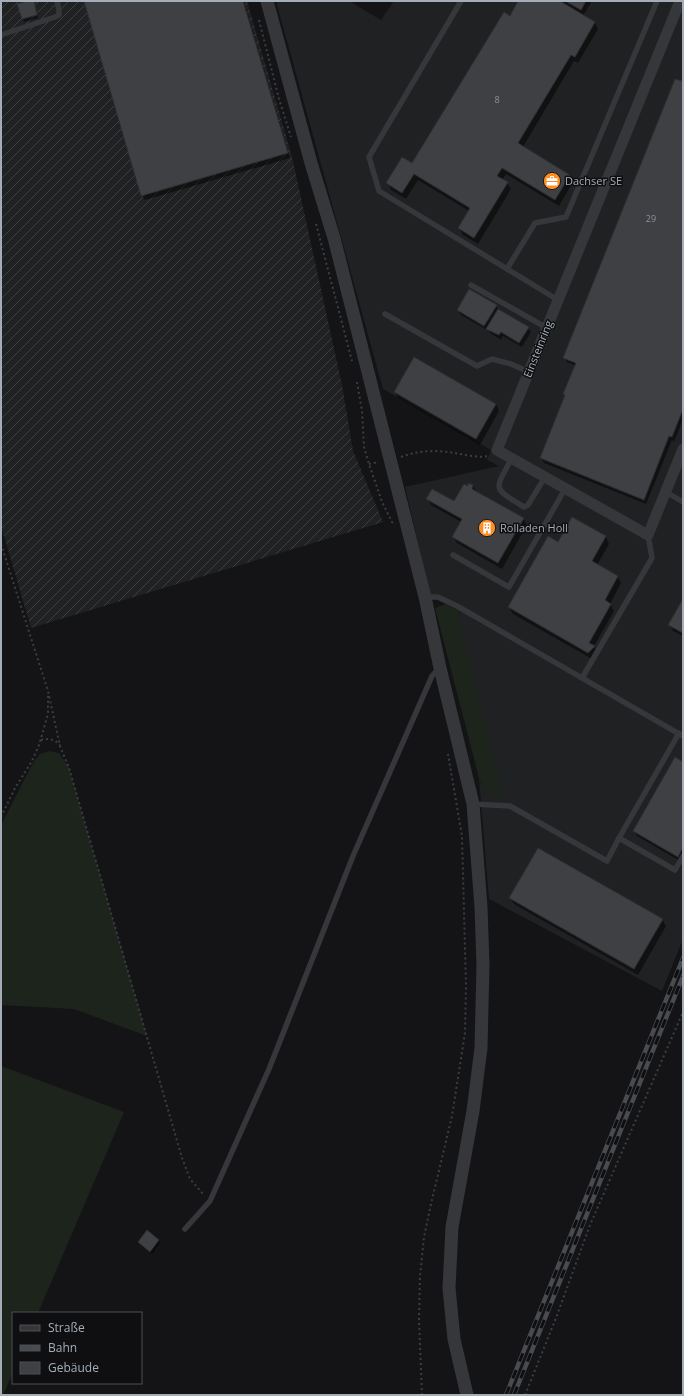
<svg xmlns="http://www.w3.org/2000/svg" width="684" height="1396" font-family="'Open Sans',sans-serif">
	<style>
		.built { fill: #202123 }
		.industrial { fill: url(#industrial-furrows) }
		.grass { fill: #1c241c }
		.shadow { fill: #0007 }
		.building { fill: #3e4043; stroke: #2e2f32 }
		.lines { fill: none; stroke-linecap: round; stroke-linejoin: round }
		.path { stroke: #3b3e42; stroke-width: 2; stroke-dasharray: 2 3; stroke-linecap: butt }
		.service { stroke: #35373b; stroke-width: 5.5 }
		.minor { stroke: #35373b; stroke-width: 11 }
		.tertiary { stroke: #35373b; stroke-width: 13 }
		.rail-casing { stroke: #484b50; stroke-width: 4.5 }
		.rail { stroke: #0f0f11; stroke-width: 3; stroke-dasharray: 9; stroke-linecap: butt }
		.labels { text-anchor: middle; stroke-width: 3; stroke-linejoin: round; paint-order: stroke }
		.number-label { font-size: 9px; fill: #8b929a }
		.poi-label { font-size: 11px; fill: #a5aeb7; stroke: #0f0f11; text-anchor: start }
		.street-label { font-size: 11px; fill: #a5aeb7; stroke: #0f0f11 }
	</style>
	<defs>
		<pattern id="industrial-furrows" width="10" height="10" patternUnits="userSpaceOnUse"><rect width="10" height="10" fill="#202123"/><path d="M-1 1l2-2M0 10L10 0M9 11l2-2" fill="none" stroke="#3d3f41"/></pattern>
	</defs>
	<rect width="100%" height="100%" fill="#141416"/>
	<!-- built -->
	<path class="built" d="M276 1H349L381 20 394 1H683V939L662 991 489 899 479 778 483 787 458 617 461 611 431 597 405 487 499 466 487 460 491 450 383 389Z"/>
	<!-- industrial -->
	<path class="industrial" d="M1 1H247L292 157 342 385 353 451 383 522 31 628 1 526Z"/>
	<!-- grass -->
	<g class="grass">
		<path d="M446 604 461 611 458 617 504 798C490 795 485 790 479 778L435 608Z"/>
		<path d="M49 751 59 753 69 768 147 1036 74 1009 1 1005V825L33 763 40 754Z"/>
		<path d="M1 1066 124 1112 38 1313H13V1373L3 1395H1Z"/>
	</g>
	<!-- shadow -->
	<g class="shadow">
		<path d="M31 1H33L34 3 38 18 24 22 23 19Z"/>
		<path d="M85 1H244L290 158 145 200 142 196Z"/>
		<path d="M520 1H592L583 16 595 23 598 29 578 63 574 61 523 147 570 175 573 182 559 206 506 174 502 180 507 183 511 189 478 244 463 235 459 228 469 211 418 180 406 199 391 190 388 183 413 164Z"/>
		<path d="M683 81V419L674 442 672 440 646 504 544 463 541 458 566 396 576 366 567 362 564 357Z"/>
		<path d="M496 306 499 311 528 328 531 332 522 347 503 336 501 340 490 333 488 329 487 330 461 315 458 310Z"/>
		<path d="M395 392 496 404 499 411 480 445 398 398Z"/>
		<path d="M473 486 477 492 523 518 527 525 502 569 457 543 453 537 461 522 431 505 428 499 454 503 468 487Z"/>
		<path d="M573 518 606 537 609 544 597 565 618 577 621 583 610 604 614 611 594 646 597 653 592 659 513 614 509 607 558 543Z"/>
		<path d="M683 601V636L673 631 670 625Z"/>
		<path d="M683 763V856L680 861 637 836 634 831Z"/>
		<path d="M510 898 662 919 666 926 638 975 514 904Z"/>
		<path d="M159 1240 160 1243 152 1254 141 1245 139 1242Z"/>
	</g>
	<!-- building -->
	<g class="building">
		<path d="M27 1H34L37 15 22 19 17 4Z"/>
		<path d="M84 1H243L288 153 141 196Z"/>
		<path d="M518 1H560L595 22 575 57 571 55 518 143 570 175 555 200 502 168 497 176 508 182 474 238 458 228 470 208 414 174 402 193 386 183 402 157 412 163 504 12 510 16Z"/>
		<path d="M565 1H586L581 10Z"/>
		<path d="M683 78V409L672 437 669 436 644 500 540 458 565 395 563 394 576 363 563 358 675 79 682 81Z"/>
		<path d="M469 289 497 305 484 326 457 310Z"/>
		<path d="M498 309 529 327 519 343 501 332 499 335 486 329Z"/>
		<path d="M414 357 496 404 476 439 394 392Z"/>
		<path d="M468 483 473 485 472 489 524 518 498 563 452 537 462 519 426 499 432 489 454 501 464 484 468 486Z"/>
		<path d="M572 517 606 536 592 561 618 576 605 600 611 604 589 643 595 646 588 653 508 607 548 536 558 542Z"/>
		<path d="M683 599V633L668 625Z"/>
		<path d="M675 757 683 762V847L678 857 633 831Z"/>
		<path d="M538 848 663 919 634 969 509 898Z"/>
		<path d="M147 1230 159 1240 150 1252 138 1242Z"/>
	</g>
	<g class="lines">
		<!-- path -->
		<g class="path">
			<path d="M259 20 279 99 291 137"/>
			<path d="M316 224 352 361"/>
			<path d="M357 382 362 411 364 447 369 464 382 502 394 526"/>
			<path d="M401 457C419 450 437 450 455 453 466 455 478 458 489 456"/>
			<path d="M369 464 379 462"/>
			<path d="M1 544 48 691 60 746 69 768 182 1158 190 1179 204 1195"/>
			<path d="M41 740C49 738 54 739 60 745"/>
			<path d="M1 817 15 788 32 761 39 745 48 714V696"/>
			<path d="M422 1395 419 1320 420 1276 424 1237 431 1204 452 1116 465 1033 466 986 462 836 448 754"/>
			<path d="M525 1395 556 1318 590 1225 683 1012"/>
		</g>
		<!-- service -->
		<g class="service">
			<path d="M461 1 369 157 379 191 558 300"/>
			<path d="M1 35 55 17 59 15V10L57 1"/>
			<path d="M507 269 535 223 566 217 657 1"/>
			<path d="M471 285 547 328"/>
			<path d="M385 314 477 366 492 359 511 364 529 372"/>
			<path d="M512 458C494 491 492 487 524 507L528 505 545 477"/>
			<path d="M666 492 683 502"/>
			<path d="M453 555 509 587 565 489"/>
			<path d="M425 597H438L457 606 683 736"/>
			<path d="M582 678 652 558 648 535"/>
			<path d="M679 733 619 838 675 870 683 856"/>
			<path d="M473 804 510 806 607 861 619 838"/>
			<path d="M185 1229 210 1201 269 1069 353 856 432 676 439 668"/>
		</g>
		<!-- minor -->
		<path class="minor" d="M680 1 497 450 648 535 683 449"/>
		<!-- tertiary -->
		<path class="tertiary" d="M267 1 311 163 334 238 425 597 440 668 473 804 481 907 483 965 481 1048 473 1111 452 1227 449 1288 454 1339 467 1395"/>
		<defs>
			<g id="rail">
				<path d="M506 1395 683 958"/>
				<path d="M514 1395 683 976"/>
			</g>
		</defs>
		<!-- rail casing -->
		<use href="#rail" class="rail-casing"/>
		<!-- rail -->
		<use href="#rail" class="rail"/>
	</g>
	<!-- icons -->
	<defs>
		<symbol id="office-disc" viewBox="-11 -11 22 22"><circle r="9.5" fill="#fe8d25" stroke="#0f0f11"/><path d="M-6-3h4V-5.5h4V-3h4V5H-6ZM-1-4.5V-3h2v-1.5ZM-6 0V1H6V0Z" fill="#fff"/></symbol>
		<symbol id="building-disc" viewBox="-11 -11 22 22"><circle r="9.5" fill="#fe8d25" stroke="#0f0f11"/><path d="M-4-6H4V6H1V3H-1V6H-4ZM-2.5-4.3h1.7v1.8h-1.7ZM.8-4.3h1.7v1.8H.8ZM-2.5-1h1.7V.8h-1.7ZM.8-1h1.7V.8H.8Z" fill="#fff"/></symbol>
	</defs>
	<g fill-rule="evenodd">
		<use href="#office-disc" x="542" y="171" width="20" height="20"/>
		<use href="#building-disc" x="477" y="518" width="20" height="20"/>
	</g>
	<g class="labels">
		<!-- number labels -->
		<g class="number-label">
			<text x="497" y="103">8</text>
			<text x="651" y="222">29</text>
		</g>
		<!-- poi labels -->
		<g class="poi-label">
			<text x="565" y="185">Dachser SE</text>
			<text x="500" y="532">Rolladen Holl</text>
		</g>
		<!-- street labels -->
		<g class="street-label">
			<text transform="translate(538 349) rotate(-68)" y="4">Einsteinring</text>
		</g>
	</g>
	<!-- border -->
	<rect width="684" height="1396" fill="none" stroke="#a5aeb7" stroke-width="4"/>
	<!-- legend -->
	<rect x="12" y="1312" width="130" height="72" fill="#0f0f11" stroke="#4b4f53"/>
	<rect x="20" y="1325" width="20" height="6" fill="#35373b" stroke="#4b4f53"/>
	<text x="48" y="1332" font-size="12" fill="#a5aeb7">Straße</text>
	<rect x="20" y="1345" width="20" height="6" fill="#484b50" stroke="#4b4f53"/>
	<text x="48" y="1352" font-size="12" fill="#a5aeb7">Bahn</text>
	<rect x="20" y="1362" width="20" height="12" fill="#3e4043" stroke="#4b4f53"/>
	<text x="48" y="1372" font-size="12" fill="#a5aeb7">Gebäude</text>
</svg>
